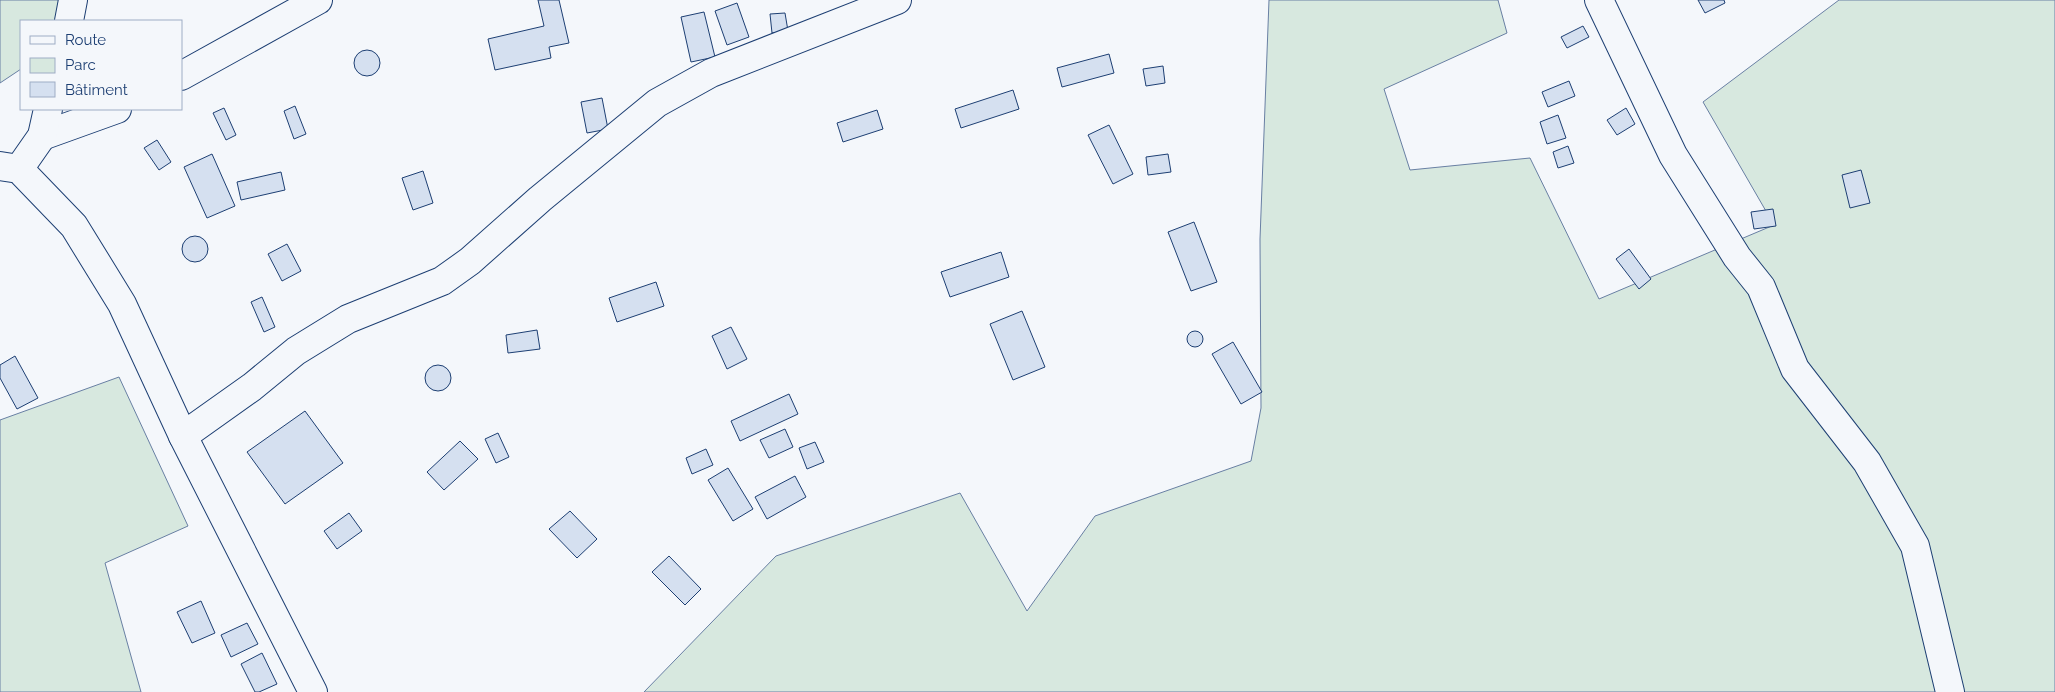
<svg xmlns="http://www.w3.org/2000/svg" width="2055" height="692" font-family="Raleway,sans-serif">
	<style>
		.green { fill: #d7e8df; stroke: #687fa3 }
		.building { fill: #d5e0f0; stroke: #1d3f73 }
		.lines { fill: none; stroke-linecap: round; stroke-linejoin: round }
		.street-casing { stroke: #1d3f73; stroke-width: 30 }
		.street { stroke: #f4f7fb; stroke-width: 28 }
	</style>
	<rect width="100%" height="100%" fill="#f4f7fb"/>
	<!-- green -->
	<g class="green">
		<path d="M0 0H68L63 21H21V69L0 83Z"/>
		<path d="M1269 0H1498L1507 33 1384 89 1410 170 1530 158 1599 299 1774 225 1703 102 1839 0H2055V692H644L776 556 960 493 1027 611 1095 516 1251 461 1261 408 1260 239Z"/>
		<path d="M119 377 188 526 105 563 141 692H0V420Z"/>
	</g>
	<!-- building -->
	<g class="building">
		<path d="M538 0H559L569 43 549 47 551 58 495 70 488 39 544 26Z"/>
		<path d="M1698 0H1724L1725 3 1705 13Z"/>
		<path d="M737 3 749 37 727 45 715 11Z"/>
		<path d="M704 12 715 57 691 62 681 17Z"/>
		<path d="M785 13 788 31 772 33 770 14Z"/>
		<path d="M1583 26 1589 37 1567 48 1561 37Z"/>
		<circle cx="367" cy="63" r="13"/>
		<path d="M1109 54 1114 73 1062 87 1057 68Z"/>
		<path d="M1163 66 1165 83 1146 86 1143 69Z"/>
		<path d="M1569 81 1575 96 1548 107 1542 92Z"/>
		<path d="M1013 90 1019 109 961 128 955 109Z"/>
		<path d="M602 98 608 129 587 133 581 102Z"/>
		<path d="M295 106 306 134 294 139 284 111Z"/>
		<path d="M224 108 236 135 226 140 213 113Z"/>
		<path d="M1626 108 1635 124 1617 135 1607 120Z"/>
		<path d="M877 110 883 129 843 142 837 123Z"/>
		<path d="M1558 115 1566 138 1547 144 1540 122Z"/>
		<path d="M1109 125 1133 174 1113 184 1088 135Z"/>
		<path d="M157 140 171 162 159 170 144 148Z"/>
		<path d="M1568 146 1574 163 1558 168 1553 152Z"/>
		<path d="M212 154 235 206 207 218 184 167Z"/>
		<path d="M1168 154 1171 172 1148 175 1146 157Z"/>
		<path d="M1861 170 1870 203 1850 208 1842 175Z"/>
		<path d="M423 171 433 203 413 210 402 178Z"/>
		<path d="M281 172 285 190 241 200 237 182Z"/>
		<path d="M1773 209 1776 226 1754 229 1751 212Z"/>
		<path d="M1194 222 1217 282 1191 291 1168 232Z"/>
		<circle cx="195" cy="249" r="13"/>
		<path d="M287 244 301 271 282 281 268 254Z"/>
		<path d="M1629 249 1651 279 1639 289 1616 259Z"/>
		<path d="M1001 252 1009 277 950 297 941 272Z"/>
		<path d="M656 282 664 306 617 322 609 298Z"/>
		<path d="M262 297 275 327 264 332 251 302Z"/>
		<path d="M1022 311 1045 367 1013 380 990 324Z"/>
		<path d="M731 327 747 359 727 369 712 336Z"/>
		<path d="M537 330 540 349 508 353 506 335Z"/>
		<circle cx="1195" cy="339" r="8"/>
		<path d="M1233 342 1262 392 1241 404 1212 354Z"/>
		<path d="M15 356 38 398 17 409 0 378V365Z"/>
		<circle cx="438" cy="378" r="13"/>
		<path d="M789 394 798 414 740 441 731 421Z"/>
		<path d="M305 411 343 463 285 504 247 452Z"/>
		<path d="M785 429 793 447 769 458 760 440Z"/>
		<path d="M498 433 509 457 496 463 485 439Z"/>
		<path d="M460 441 478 459 444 490 427 472Z"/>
		<path d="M815 442 824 462 807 469 799 448Z"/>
		<path d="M706 449 713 465 692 474 686 458Z"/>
		<path d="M728 468 753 509 733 521 708 480Z"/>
		<path d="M795 476 806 497 767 519 755 497Z"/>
		<path d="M570 511 597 539 577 558 549 529Z"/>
		<path d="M349 513 362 531 337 549 324 531Z"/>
		<path d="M669 556 701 589 685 605 652 572Z"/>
		<path d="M201 601 215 633 192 643 177 612Z"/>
		<path d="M247 623 258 644 231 657 221 635Z"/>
		<path d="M262 653 277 684 259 692H255L241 664Z"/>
	</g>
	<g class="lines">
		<defs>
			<g id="street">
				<path d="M1599 0 1673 155 1737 257 1761 287 1795 369 1867 462 1915 546 1950 692"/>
				<path d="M69 21 73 0"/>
				<path d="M181 76 318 0"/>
				<path d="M42 136 117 109"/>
				<path d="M0 166 19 169 74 226 122 304 183 436 313 692"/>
				<path d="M19 169 42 136 48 109"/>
				<path d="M183 436 252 387 296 351 348 319 442 281 470 261 540 199 657 103 711 73 897 0"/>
			</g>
		</defs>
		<!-- street casing -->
		<use href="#street" class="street-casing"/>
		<!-- street -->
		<use href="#street" class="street"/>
	</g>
	<!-- legend -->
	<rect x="20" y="20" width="162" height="90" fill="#f4f7fb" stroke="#9eadc5"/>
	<rect x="30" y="36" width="25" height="8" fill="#f4f7fb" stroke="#9eadc5"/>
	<text x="65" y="45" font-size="15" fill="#1d3f73">Route</text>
	<rect x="30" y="58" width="25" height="15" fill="#d7e8df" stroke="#9eadc5"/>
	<text x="65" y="70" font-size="15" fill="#1d3f73">Parc</text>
	<rect x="30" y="82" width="25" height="15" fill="#d5e0f0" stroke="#9eadc5"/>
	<text x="65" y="95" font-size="15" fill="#1d3f73">Bâtiment</text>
</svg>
